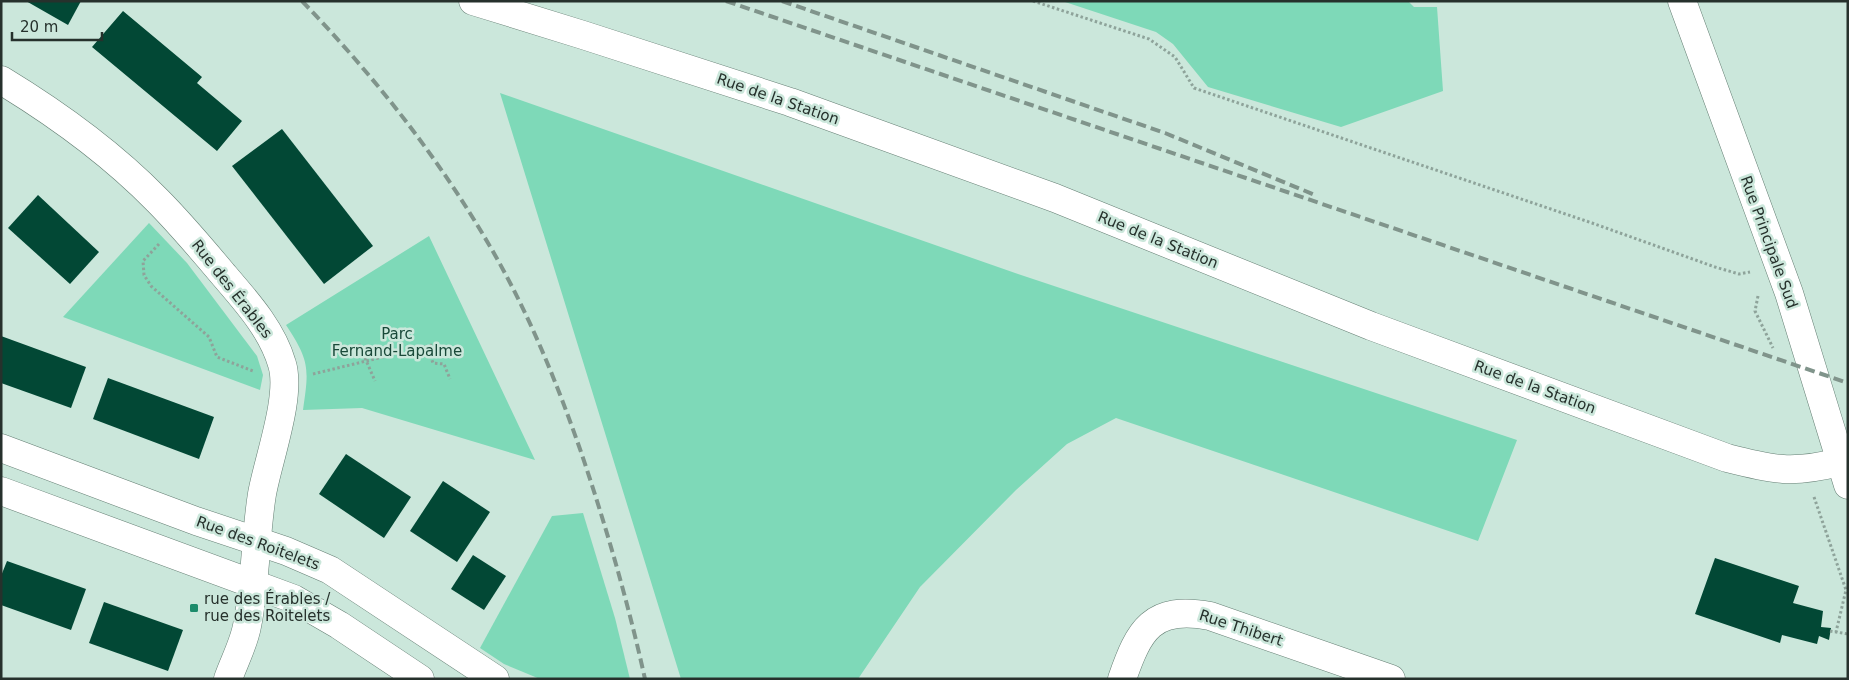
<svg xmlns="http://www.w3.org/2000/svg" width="1849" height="680" font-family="'DejaVu Sans',sans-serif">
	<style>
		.green { fill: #7ed9b8 }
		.building { fill: #024835 }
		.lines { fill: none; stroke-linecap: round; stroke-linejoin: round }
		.minor-casing { stroke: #657f74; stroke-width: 29 }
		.tertiary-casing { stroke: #657f74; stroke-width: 29 }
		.path { stroke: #8ea39a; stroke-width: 3; stroke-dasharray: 2.5 2.5; stroke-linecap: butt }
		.minor { stroke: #fff; stroke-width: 28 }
		.tertiary { stroke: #fff; stroke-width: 28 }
		.rail { stroke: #80948b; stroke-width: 4; stroke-dasharray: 10 5; stroke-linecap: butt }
		.poi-dot { fill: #1c8b6b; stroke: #cbe7db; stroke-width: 2 }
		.labels { text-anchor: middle; stroke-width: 5; stroke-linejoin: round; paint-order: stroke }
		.street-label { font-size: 15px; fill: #26312c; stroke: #cbe7db }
		.park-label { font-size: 15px; fill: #194939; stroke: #cbe7db }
		.poi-label { font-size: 15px; fill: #26312c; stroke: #cbe7db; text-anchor: start }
	</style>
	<rect width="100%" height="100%" fill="#cbe7db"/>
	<!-- green -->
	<g class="green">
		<path d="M1062 1H1408L1414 7H1437L1443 91 1341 127 1208 87 1173 44 1156 32Z"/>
		<path d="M500 93 1018 274 1517 440 1478 541 1116 418 1067 444 1016 490 920 587 858 679H681Z"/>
		<path d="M149 223 187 263 257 356 263 375 260 390 63 317Z"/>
		<path d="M429 236 535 460 362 408 303 410C309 369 310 361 286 325Z"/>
		<path d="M583 513 615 618 630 679H540L504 664 480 648 552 516Z"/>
	</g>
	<!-- building -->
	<g class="building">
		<path d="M26 1H81L68 25Z"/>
		<path d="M123 11 202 77 197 83 242 121 217 151 92 47Z"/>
		<path d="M282 129 373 246 324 284 232 166Z"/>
		<path d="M38 195 99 252 70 284 8 228Z"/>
		<path d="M1 336 86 367 71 408 1 383Z"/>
		<path d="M108 378 214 417 199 459 93 419Z"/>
		<path d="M346 454 411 497 384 538 319 494Z"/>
		<path d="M443 481 490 512 457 562 410 531Z"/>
		<path d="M473 555 506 576 484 610 451 589Z"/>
		<path d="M1715 558 1799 586 1793 603 1823 611 1821 627 1831 628 1829 640 1819 636 1817 644 1782 635 1780 643 1695 614Z"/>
		<path d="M7 561 86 589 71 630 1 605V576Z"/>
		<path d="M104 602 183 630 168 671 89 643Z"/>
	</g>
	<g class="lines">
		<defs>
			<g id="minor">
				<path d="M473 1 583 35 790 102 1055 198 1371 326 1727 458C1774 470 1792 474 1840 462"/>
				<path d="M1 80C57 114 111 153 157 200 180 223 201 248 222 273 245 300 272 329 282 364 292 396 268 460 262 494 255 537 256 582 247 626 244 643 234 662 228 679"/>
				<path d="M1 448 196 521 286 551 330 570 495 679"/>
				<path d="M1 491 294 599 339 625 420 679"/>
				<path d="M1122 679C1139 630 1152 605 1210 616L1391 679"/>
			</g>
			<path id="tertiary" d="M1682 1 1789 293 1848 485"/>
		</defs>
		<!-- minor casing -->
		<use href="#minor" class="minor-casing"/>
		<!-- tertiary casing -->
		<use href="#tertiary" class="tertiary-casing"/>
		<!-- path -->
		<g class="path">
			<path d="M1033 1 1149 39 1175 57 1194 88 1592 223 1715 267 1739 274 1750 272"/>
			<path d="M159 244 143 261 144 275 151 286 209 337 217 357 253 371"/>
			<path d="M1758 296 1755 311 1773 348"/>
			<path d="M359 344 375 381"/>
			<path d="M427 346 433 363 444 364 450 379"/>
			<path d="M313 374 432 345"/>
			<path d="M1814 497 1846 590 1836 632"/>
			<path d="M1830 631 1848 634"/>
		</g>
		<!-- minor -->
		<use href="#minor" class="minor"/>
		<!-- tertiary -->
		<use href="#tertiary" class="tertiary"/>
		<!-- rail -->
		<g class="rail">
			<path d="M302 1C373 75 436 154 488 243 527 309 556 380 581 452 606 526 628 602 645 679"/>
			<path d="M726 1 1848 383"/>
			<path d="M782 1 1165 133 1315 195"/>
		</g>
	</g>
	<!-- markers -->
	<rect class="poi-dot" x="189" y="603" width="10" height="10" rx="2.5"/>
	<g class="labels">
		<!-- street labels -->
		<g class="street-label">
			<text transform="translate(778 99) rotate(19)" y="5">Rue de la Station</text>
			<text transform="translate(1158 240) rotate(22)" y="5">Rue de la Station</text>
			<text transform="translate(1769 242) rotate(70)" y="5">Rue Principale Sud</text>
			<text transform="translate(232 289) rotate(52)" y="5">Rue des Érables</text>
			<text transform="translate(1535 387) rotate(20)" y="5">Rue de la Station</text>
			<text transform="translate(258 543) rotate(20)" y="5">Rue des Roitelets</text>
			<text transform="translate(1241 628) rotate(18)" y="5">Rue Thibert</text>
		</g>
		<!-- park labels -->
		<g class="park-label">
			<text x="397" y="339">Parc<tspan x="397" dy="17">Fernand-Lapalme</tspan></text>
		</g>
		<!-- poi labels -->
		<g class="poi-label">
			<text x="204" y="604">rue des Érables /<tspan x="204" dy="17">rue des Roitelets</tspan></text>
		</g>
	</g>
	<!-- border -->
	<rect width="1849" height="680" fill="none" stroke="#26312c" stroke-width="5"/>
	<!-- scale -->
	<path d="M12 32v8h90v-8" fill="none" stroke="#26312c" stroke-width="2.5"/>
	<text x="20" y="32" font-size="15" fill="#26312c" stroke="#cbe7db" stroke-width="4" paint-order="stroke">20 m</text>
</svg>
